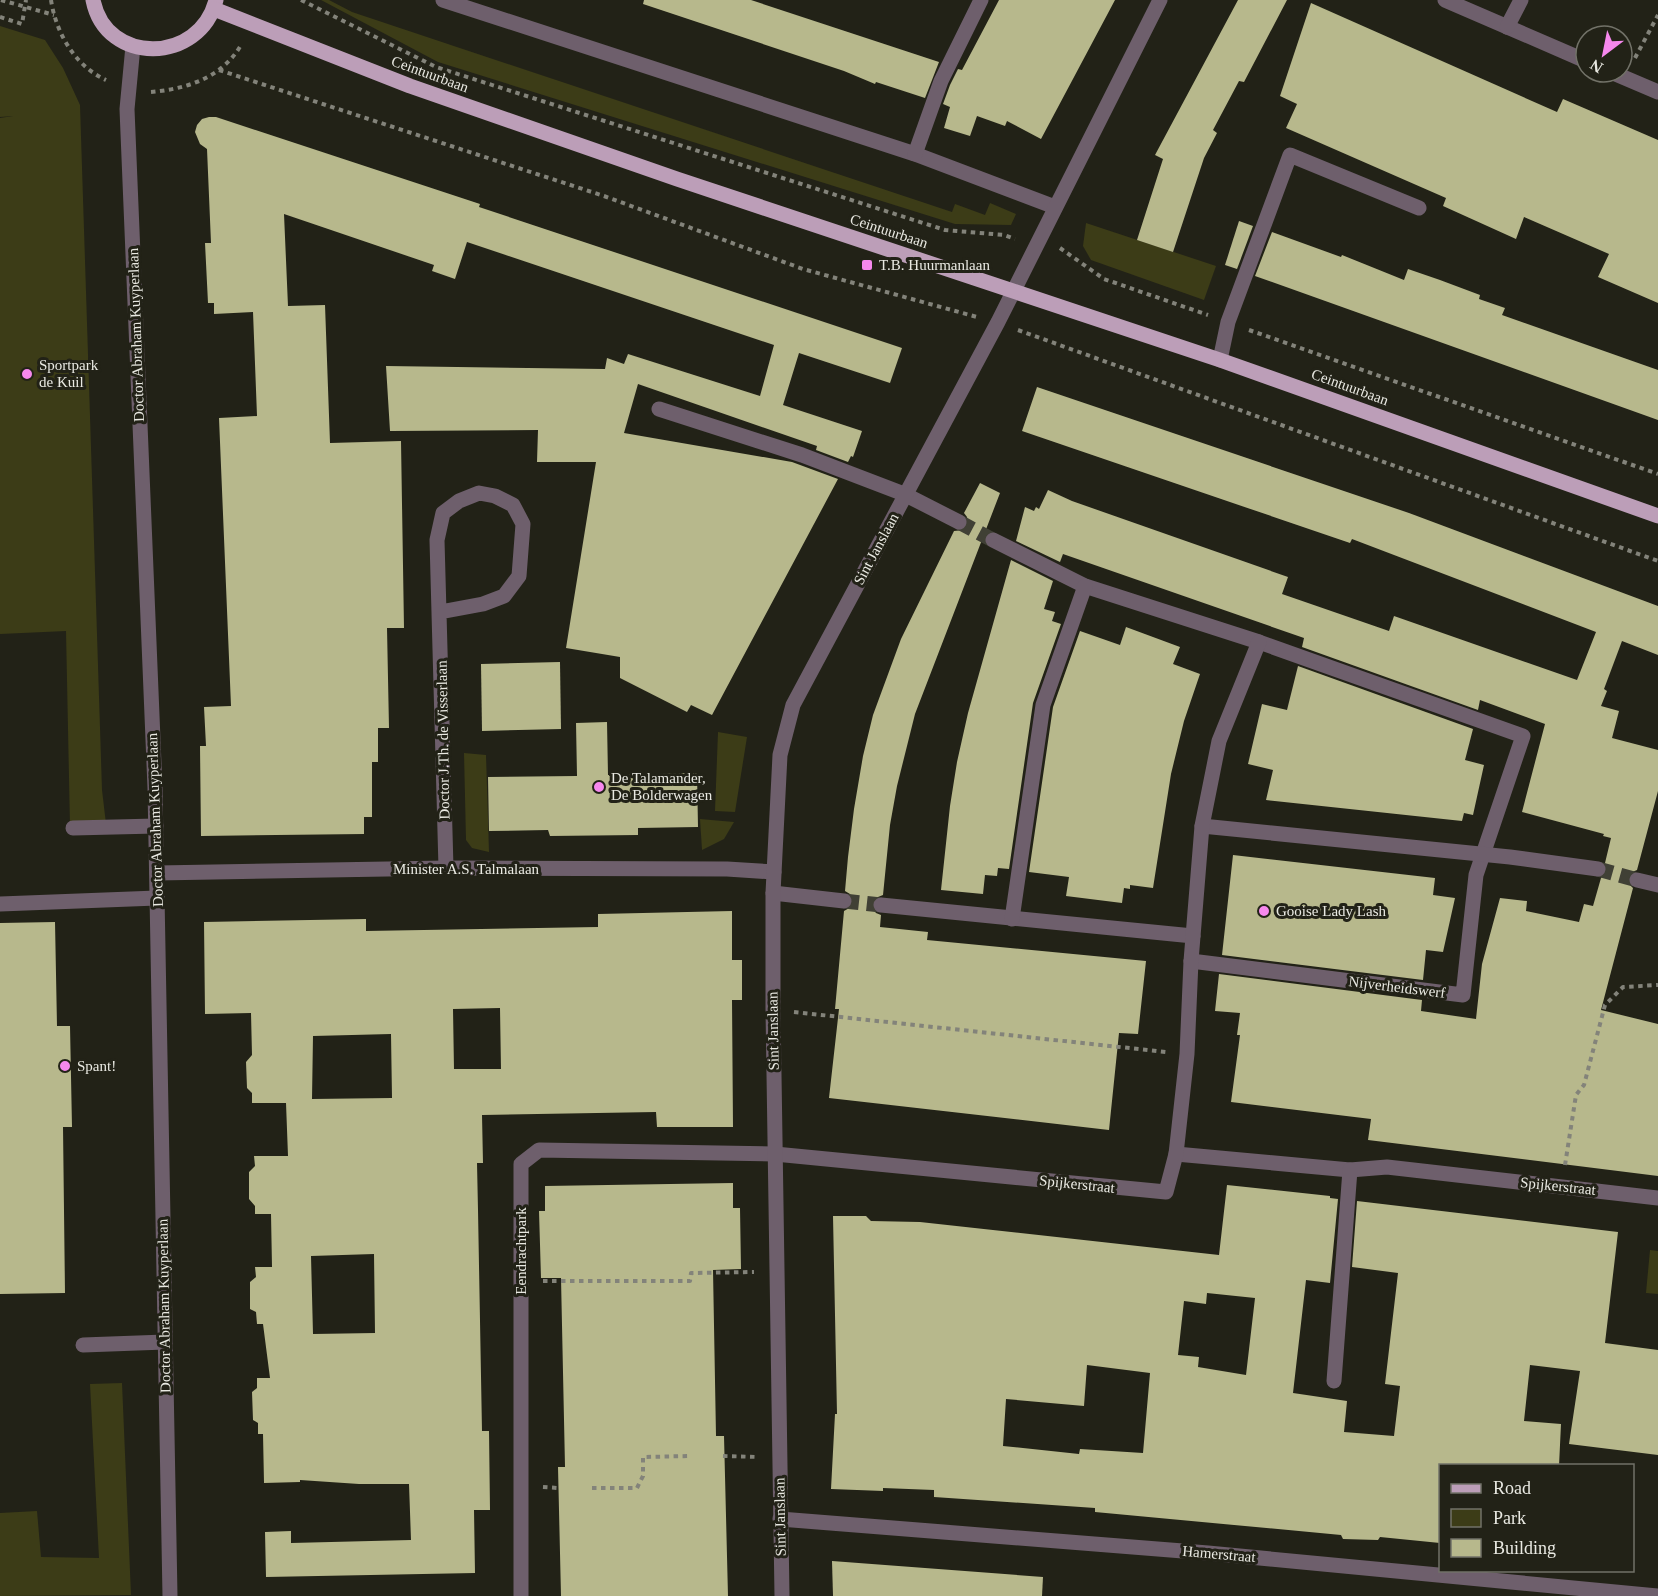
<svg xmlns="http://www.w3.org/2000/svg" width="1658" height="1596" font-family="Georgia,serif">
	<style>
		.green { fill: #3c3c17 }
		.building { fill: #b7b88c; fill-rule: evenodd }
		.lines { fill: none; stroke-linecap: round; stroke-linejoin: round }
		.minor-tunnel { stroke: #404035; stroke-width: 15; stroke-dasharray: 15 8; stroke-linecap: butt }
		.path { stroke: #83837a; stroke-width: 4; stroke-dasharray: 4.5 4.5; stroke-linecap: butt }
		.minor { stroke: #6e5f6c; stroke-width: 15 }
		.major { stroke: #bc9eb8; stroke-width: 15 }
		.poi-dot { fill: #f688ed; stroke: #222217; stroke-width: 2 }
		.labels { text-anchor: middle; stroke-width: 6; stroke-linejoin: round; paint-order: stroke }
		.street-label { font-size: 15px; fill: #e9e9e2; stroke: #222217 }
		.poi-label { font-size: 15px; fill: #e9e9e2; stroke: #222217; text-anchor: start }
	</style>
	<rect width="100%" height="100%" fill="#222217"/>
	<!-- green -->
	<g class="green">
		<path d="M321 0H329L352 12 952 212 955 204 985 215 990 203 1016 214 1011 225 955 224 438 62Z"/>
		<path d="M0 26 45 40 63 68 80 105 102 790 106 824 70 826 66 631 0 634V118L13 116 0 117Z"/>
		<path d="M1086 223 1216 266 1204 300 1091 260 1083 246Z"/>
		<path d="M718 732 747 737 735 812 715 811Z"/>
		<path d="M464 753 486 755 489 852 472 848 466 840Z"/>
		<path d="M700 819 734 822 724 839 702 850Z"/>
		<path d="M1650 1250 1658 1251V1294L1646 1293Z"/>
		<path d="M122 1383 131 1595 0 1596V1513L37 1511 41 1557 99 1558 90 1384Z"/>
	</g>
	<!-- building -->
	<g class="building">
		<path d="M644 0H751L939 62 925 98 876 82 875 84 844 71 643 4Z"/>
		<path d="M999 0H1115L1041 139 1007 121 1005 126 977 116 970 136 944 128 950 107 943 104 950 85 958 69 962 70Z"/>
		<path d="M1238 0H1287L1244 82 1239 81 1213 130 1217 133 1204 158 1173 252 1137 240 1163 159 1155 155Z"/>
		<path d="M1311 3 1557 112 1563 99 1658 140V303L1598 277 1609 254 1524 217 1516 239 1443 206 1446 198 1286 128 1297 104 1280 96Z"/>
		<path d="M209 117H216L480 204 479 207 902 348 890 383 799 353 783 405 862 431 853 457 851 456 848 462 816 450 817 446 638 384 624 433 792 462 838 479 712 715 691 705 687 712 620 678V657L566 648 596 462H537L538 430 390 431 386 366 605 369 607 358 624 364 628 354 760 396 774 345 467 242 455 279 432 271 434 265 284 214 288 306 325 305 330 443 401 441 404 628H387L389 728H378V762H372V817H364V834L201 836 200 746H206L204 707 231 706 219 418 257 416 253 312 214 314V303H208L205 243H211L207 149 200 144 195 132 197 125 202 119Z"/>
		<path d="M1239 221 1253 226 1237 269 1225 265Z"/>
		<path d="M1272 232 1341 257 1342 255 1404 280 1408 269 1440 280 1480 295 1479 299 1505 308 1502 315 1658 370V420L1255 276Z"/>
		<path d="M1037 387 1409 513 1658 606V655L1622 641 1604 689 1607 691 1601 706 1619 711 1612 738 1658 750V791L1637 870 1630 873 1628 877V883L1633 888 1601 1010 1658 1024V1176L1368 1140 1371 1119 1231 1102 1240 1035H1237L1240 1013 1215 1011 1219 974 1422 1000 1421 1011 1476 1019 1482 964 1500 898 1527 901 1526 911 1579 922 1584 904 1593 906 1601 878 1608 871 1605 863 1611 838 1603 836 1604 834 1522 812 1545 724 1480 700 1478 710 1302 647 1304 638 1063 554 1060 562 1016 541 1025 507 1034 511 1036 507 1039 509 1048 490 1072 501 1288 577 1282 594 1389 631 1394 616 1577 680 1596 632 1352 539 1350 543 1022 431Z"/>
		<path d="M980 483 1000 493 915 714 897 786 890 825 883 895 873 899 872 908 876 913 881 915 880 927 928 932 927 940 1146 961 1138 1034 1119 1033 1109 1130 829 1098 839 1009H835L844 911 851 907 854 902 850 894 845 891 848 857 854 809 863 756 873 715 901 639 954 531 964 530 968 526 967 517 964 513Z"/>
		<path d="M1011 560 1053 581 1044 609 1055 612 1052 621 1061 624 1033 703 1009 869 998 868 997 876 985 875 983 894 941 890 950 806 957 762 968 713Z"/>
		<path d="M1126 627 1180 647 1173 664 1200 674 1184 721 1171 774 1153 888 1130 885V889L1124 888 1122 903 1066 896 1069 877 1029 872 1053 707 1080 631 1120 645Z"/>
		<path d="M560 662 561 729 482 731 481 664Z"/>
		<path d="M1298 666 1473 729 1465 760 1484 765 1473 815 1464 813 1462 821 1266 800 1273 770 1248 764 1262 704 1287 710Z"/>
		<path d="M607 722 608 775 697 773 698 827 638 828V835L550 836 548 830 489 831 488 777 577 776 576 723Z"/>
		<path d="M1233 855 1435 878 1433 895 1455 898 1443 952 1426 950 1423 980 1222 955Z"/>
		<path d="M732 911V960H742V1000H732L733 1127H657L656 1112 482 1115 483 1163H477L478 1210 482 1431H489L490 1510H474L475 1573 266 1577 265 1532 291 1531V1543L411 1540 409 1484H359L300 1480V1482L264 1483 263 1434H258V1423L253 1420 252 1392 257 1388V1378H270L263 1324H257L256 1312 250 1309V1282L256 1277 255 1267H272L271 1214H255V1206L249 1199V1172L255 1166 254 1156H288L286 1103H252V1093L247 1088 246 1062 252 1055 251 1013 205 1014 204 922 366 919V931L598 927V914ZM500 1008 501 1069H454L453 1009ZM391 1034 392 1098 312 1099 313 1036ZM374 1254 375 1333 313 1334 311 1256Z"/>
		<path d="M55 922 57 1026H70L72 1127H63L65 1293 0 1294V923Z"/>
		<path d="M733 1183V1208H740L741 1269 713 1270 716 1436H724L728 1596H561L558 1467H565L561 1278H541L539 1211H545V1186Z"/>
		<path d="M1227 1185 1330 1196V1198L1338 1199 1330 1283 1306 1280 1293 1393 1347 1401 1344 1432 1394 1436 1400 1386 1385 1384 1398 1273 1352 1267 1357 1201 1618 1232 1605 1343 1658 1350V1455L1569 1444 1580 1371 1530 1365 1524 1421 1561 1424 1559 1466H1440V1543L1380 1537 1378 1540 1343 1539 1341 1535 1095 1512V1508L934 1497V1490L883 1488V1491L831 1489 835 1414H837L833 1216H866L871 1221 920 1222 1219 1255ZM1207 1293 1255 1298 1246 1375 1198 1367 1199 1357 1178 1355 1184 1301 1206 1304ZM1087 1365 1150 1373 1143 1453 1080 1449 1079 1454 1003 1446 1006 1399 1084 1406Z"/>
		<path d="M832 1561 1043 1577 1042 1596H833Z"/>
	</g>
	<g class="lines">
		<!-- minor-tunnel -->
		<g class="minor-tunnel">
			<path d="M959 522 993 540"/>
			<path d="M1598 869 1637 880"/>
			<path d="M844 901 881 905"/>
		</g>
		<!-- path -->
		<g class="path">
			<path d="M1 0 54 15"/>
			<path d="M51 0C56 33 75 66 106 80"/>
			<path d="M301 0 436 67 945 230 1004 235 1015 239"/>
			<path d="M0 17 22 24 26 0"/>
			<path d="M1635 58 1658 15"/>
			<path d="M219 70 604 196 803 269 977 317"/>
			<path d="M151 92C186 89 222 78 241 45"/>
			<path d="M1060 248 1104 279 1208 315"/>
			<path d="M1018 330 1658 561"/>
			<path d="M1249 330 1658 474"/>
			<path d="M794 1012 1166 1052"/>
			<path d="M1565 1165 1576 1095 1584 1085 1605 1005 1623 987 1658 985"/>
			<path d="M543 1281H690L691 1273 754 1272"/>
			<path d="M723 1456 759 1457"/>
			<path d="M543 1487 558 1488"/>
			<path d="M592 1488H637L643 1476V1457L690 1456"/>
		</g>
		<!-- minor -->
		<g class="minor">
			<path d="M443 0 915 154 1055 207"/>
			<path d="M1445 0 1586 61"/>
			<path d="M1507 27 1521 0"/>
			<path d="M133 46 127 109 155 788 170 1596"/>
			<path d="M1611 72 1658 92"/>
			<path d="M915 154 941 81 981 0"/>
			<path d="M1220 360 1228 322 1290 155 1419 208"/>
			<path d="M659 409 802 455 904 494 959 522"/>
			<path d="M993 540 1085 586 1259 642 1523 736 1476 875 1463 995 1191 961"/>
			<path d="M440 612 483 604 504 596 519 576 523 524 513 505 495 496 479 493 459 501 443 513 437 540 446 868"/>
			<path d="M1202 826 1510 857 1598 869"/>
			<path d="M73 828 156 826"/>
			<path d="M157 873 446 868 727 869 774 872"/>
			<path d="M1637 880 1658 885"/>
			<path d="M773 893 844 901"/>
			<path d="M0 904 157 898"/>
			<path d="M881 905 1193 936"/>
			<path d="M1012 919 1043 705 1085 586"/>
			<path d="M1176 1154 1350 1170"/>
			<path d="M83 1345 165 1342"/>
			<path d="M1334 1381 1350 1170 1387 1167 1658 1198"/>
			<path d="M780 1519 1208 1553 1658 1596"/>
			<path d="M521 1596V1164L539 1150 775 1154 1166 1192 1176 1154 1187 1054 1191 961 1202 826 1219 741 1259 642"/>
			<path d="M782 1596 773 1009V893L780 755 793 705 998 322 1160 0"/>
		</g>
		<!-- major -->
		<g class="major">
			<path d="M93 0C106 66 200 64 216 0"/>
			<path d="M214 9 410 86 677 179 1220 360 1658 516"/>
		</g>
	</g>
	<!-- markers -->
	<g class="poi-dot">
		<rect x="861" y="259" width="12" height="12" rx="3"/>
		<circle cx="27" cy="374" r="6"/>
		<circle cx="599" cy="787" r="6"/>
		<circle cx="1264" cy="911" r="6"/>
		<circle cx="65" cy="1066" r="6"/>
	</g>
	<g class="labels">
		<!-- street labels -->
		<g class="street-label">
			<text transform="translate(430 74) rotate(20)" y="5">Ceintuurbaan</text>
			<text transform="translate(889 231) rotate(18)" y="5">Ceintuurbaan</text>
			<text transform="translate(136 335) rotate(-92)" y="5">Doctor Abraham Kuyperlaan</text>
			<text transform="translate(1350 387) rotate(20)" y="5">Ceintuurbaan</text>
			<text transform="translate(876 549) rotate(-62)" y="5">Sint Janslaan</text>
			<text transform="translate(443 740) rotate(-91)" y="5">Doctor J.Th. de Visserlaan</text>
			<text transform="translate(155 820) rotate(-92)" y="5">Doctor Abraham Kuyperlaan</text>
			<text x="466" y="874">Minister A.S. Talmalaan</text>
			<text transform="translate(1397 987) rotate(7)" y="5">Nijverheidswerf</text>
			<text transform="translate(773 1031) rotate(-91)" y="5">Sint Janslaan</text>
			<text transform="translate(1077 1184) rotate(6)" y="5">Spijkerstraat</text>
			<text transform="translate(1558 1186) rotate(6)" y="5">Spijkerstraat</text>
			<text transform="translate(521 1251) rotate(-90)" y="5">Eendrachtpark</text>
			<text transform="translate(164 1306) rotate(-91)" y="5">Doctor Abraham Kuyperlaan</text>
			<text transform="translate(780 1517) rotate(-91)" y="5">Sint Janslaan</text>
			<text transform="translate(1219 1554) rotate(5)" y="5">Hamerstraat</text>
		</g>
		<!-- poi labels -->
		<g class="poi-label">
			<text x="879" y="270">T.B. Huurmanlaan</text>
			<text x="39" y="370">Sportpark<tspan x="39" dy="17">de Kuil</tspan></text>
			<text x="611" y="783">De Talamander,<tspan x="611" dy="17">De Bolderwagen</tspan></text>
			<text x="1276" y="916">Gooise Lady Lash</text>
			<text x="77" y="1071">Spant!</text>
		</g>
	</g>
	<!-- legend -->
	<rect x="1439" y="1464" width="195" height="108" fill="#222217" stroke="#727268" stroke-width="1.5"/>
	<rect x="1451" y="1484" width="30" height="9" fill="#bc9eb8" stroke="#727268" stroke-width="1.5"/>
	<text x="1493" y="1494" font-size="18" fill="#e9e9e2">Road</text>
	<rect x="1451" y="1509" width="30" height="18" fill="#3c3c17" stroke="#727268" stroke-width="1.5"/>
	<text x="1493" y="1524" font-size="18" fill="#e9e9e2">Park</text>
	<rect x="1451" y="1539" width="30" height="18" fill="#b7b88c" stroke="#727268" stroke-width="1.5"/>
	<text x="1493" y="1554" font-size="18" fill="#e9e9e2">Building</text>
	<!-- north arrow -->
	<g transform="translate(1604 54) rotate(212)"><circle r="28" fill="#222217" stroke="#727268" stroke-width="1.5"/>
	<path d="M0-4.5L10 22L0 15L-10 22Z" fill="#f688ed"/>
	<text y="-9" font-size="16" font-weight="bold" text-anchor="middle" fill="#e9e9e2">N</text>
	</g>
</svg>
